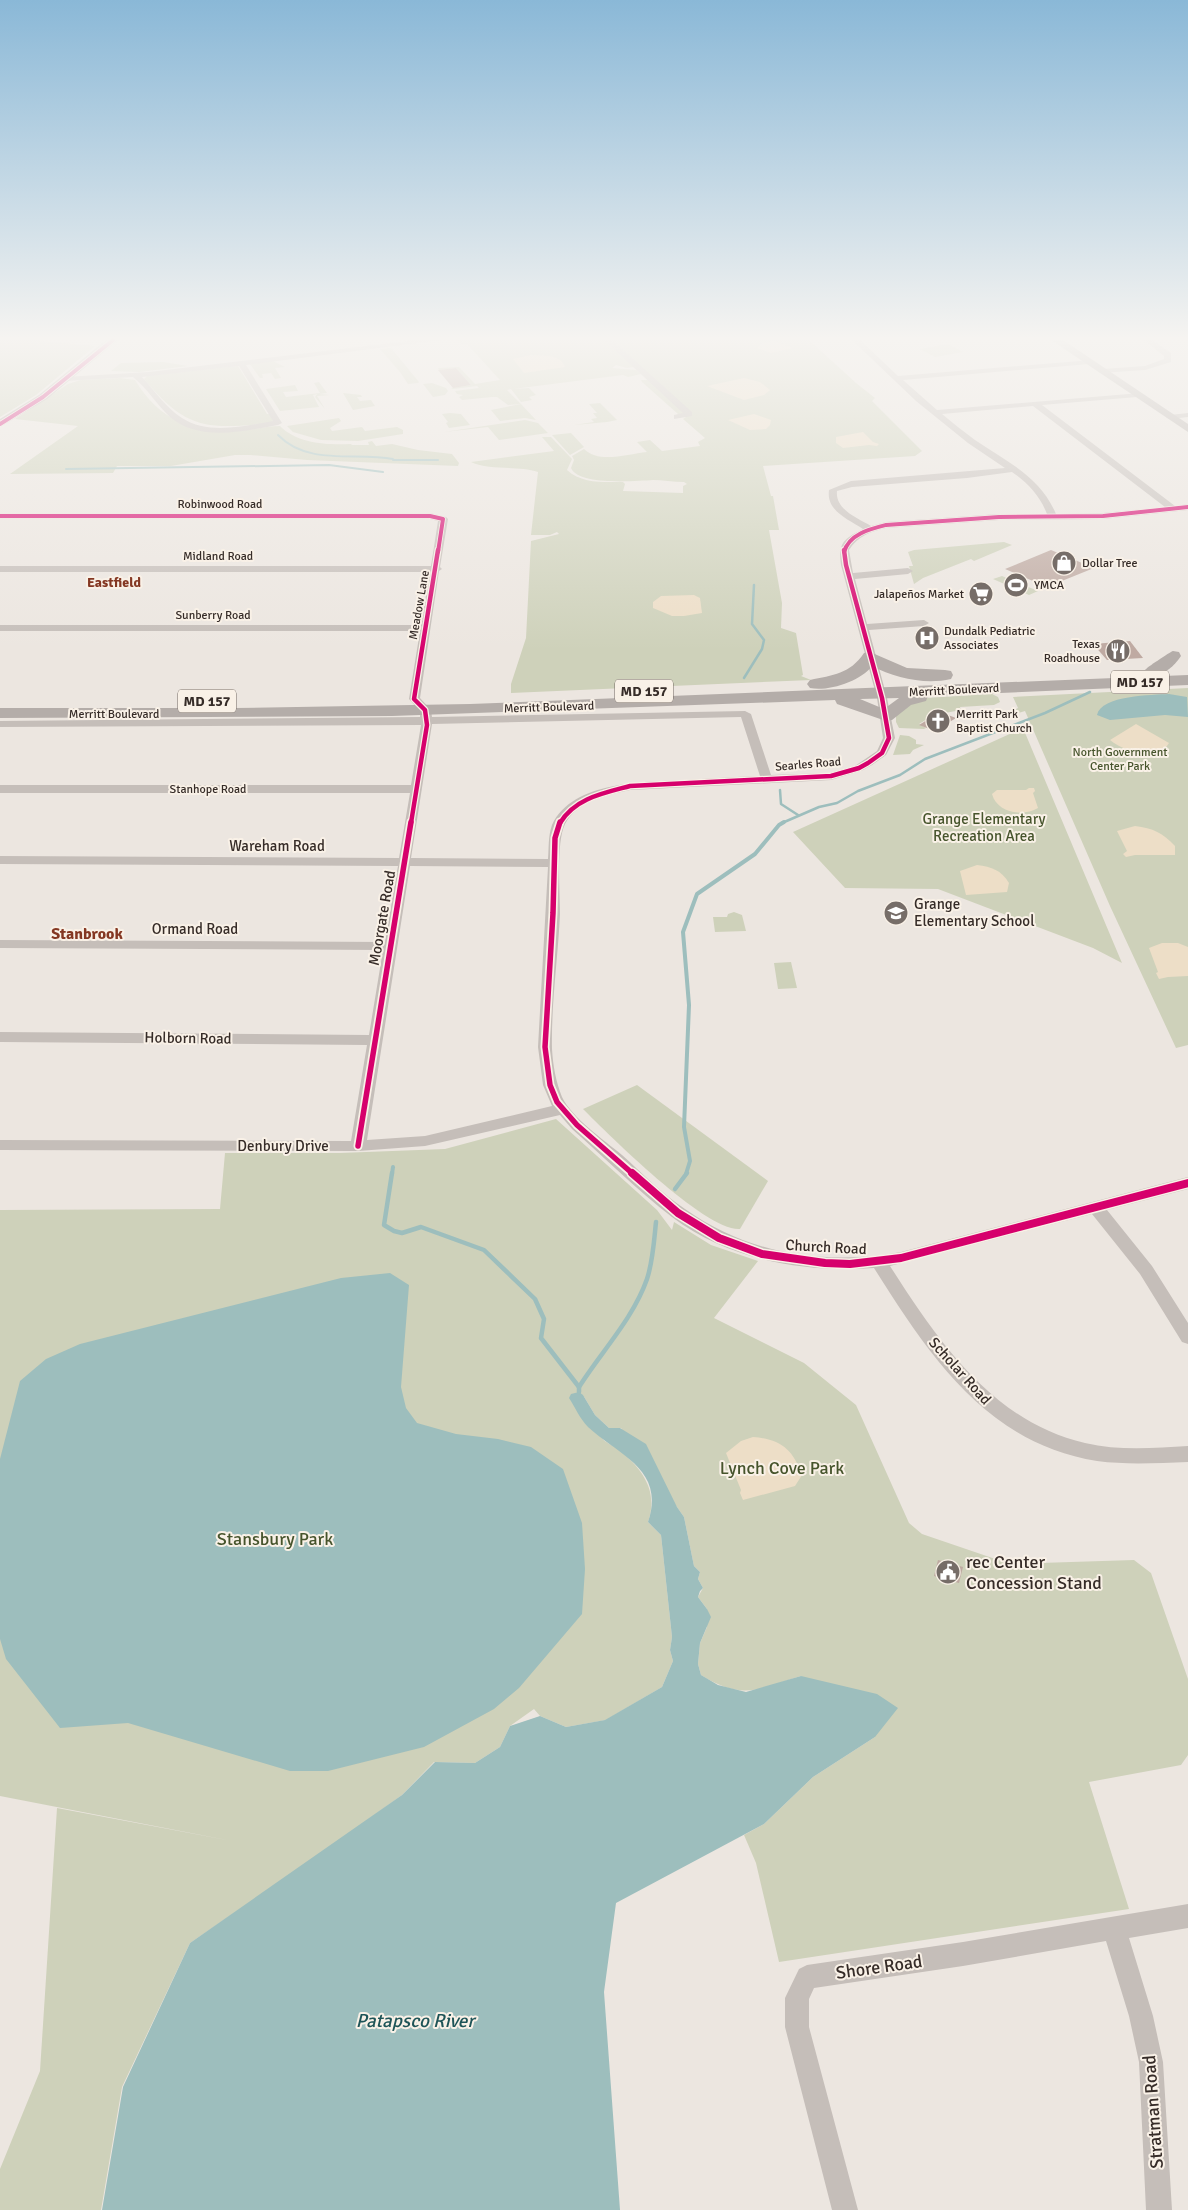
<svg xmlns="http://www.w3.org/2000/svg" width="1188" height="2210" font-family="Signika,sans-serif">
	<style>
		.green { fill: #ced1ba }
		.sand { fill: #eddec7 }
		.water { fill: #9dbebd }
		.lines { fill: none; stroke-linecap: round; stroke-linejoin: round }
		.stream-far3 { stroke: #9dbebd; stroke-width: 2 }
		.stream-far2 { stroke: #9dbebd; stroke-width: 2.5 }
		.stream-far1 { stroke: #9dbebd; stroke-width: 4 }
		.stream { stroke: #9dbebd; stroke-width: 4.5 }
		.building { fill: #bfaaa2 }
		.street { fill: #c5beb9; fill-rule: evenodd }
		.secondary { fill: #b6afaa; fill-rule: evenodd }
		.primary { fill: #b4ada9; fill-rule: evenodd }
		.cycleway-far3-casing { stroke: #f9f1e7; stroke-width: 5.5 }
		.cycleway-far2-casing { stroke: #f9f1e7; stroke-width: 7 }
		.cycleway-far1-casing { stroke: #f9f1e7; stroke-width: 9 }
		.cycleway-casing { stroke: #f9f1e7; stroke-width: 11 }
		.cycleway-far3 { stroke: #d6006c; stroke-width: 4 }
		.cycleway-far2 { stroke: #d6006c; stroke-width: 4.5 }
		.cycleway-far1 { stroke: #d6006c; stroke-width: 5.5 }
		.cycleway { stroke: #d6006c; stroke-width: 8 }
		.labels { text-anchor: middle; stroke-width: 4; stroke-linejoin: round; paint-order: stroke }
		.far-street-label { font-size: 12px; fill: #362c28; stroke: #f9f1e7 }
		.far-poi-label { font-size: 12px; fill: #362c28; stroke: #f9f1e7; text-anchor: start }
		.far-park-label { font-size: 12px; fill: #46542c; stroke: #f9f1e7 }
		.far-neighbourhood-label { font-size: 14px; font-weight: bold; fill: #843722; stroke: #f9f1e7 }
		.shield { fill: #f9f1e7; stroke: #706761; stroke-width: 1 }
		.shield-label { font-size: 14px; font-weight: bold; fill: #362c28 }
		.park-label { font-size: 15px; fill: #46542c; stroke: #f9f1e7 }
		.street-label { font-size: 15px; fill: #362c28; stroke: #f9f1e7 }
		.poi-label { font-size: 15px; fill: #362c28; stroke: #f9f1e7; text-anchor: start }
		.neighbourhood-label { font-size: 16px; font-weight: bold; fill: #843722; stroke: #f9f1e7 }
		.near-park-label { font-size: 18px; fill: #46542c; stroke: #f9f1e7 }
		.near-poi-label { font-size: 18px; fill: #362c28; stroke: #f9f1e7; text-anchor: start }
		.near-street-label { font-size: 18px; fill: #362c28; stroke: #f9f1e7 }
		.near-water-label { font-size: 19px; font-style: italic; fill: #1e5457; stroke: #f9f1e7 }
	</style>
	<rect width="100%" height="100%" fill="#ece6e0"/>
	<!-- green -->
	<g class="green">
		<path d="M0 340H31L95 346 36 395 0 417Z"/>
		<path d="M458 340H604L634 367 627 368 616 365 612 368 636 370 641 374 628 377 623 375 513 389 529 388 536 395 529 397 532 400 521 402 511 389 507 390 521 404 508 405 497 397H492L462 400 459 397 463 395 457 394 455 391 479 388 477 386 453 389 451 388 471 385 456 368 439 370 438 368 459 367 475 384 500 380 467 344H461Z"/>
		<path d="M610 340H809L856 383 875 398 872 401 922 451 915 456 763 466 771 496H773L779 530H769L782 603 781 628 796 633 803 675 801 676 811 680 511 693V684L526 638 531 541 559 534 557 532 550 535H531L538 472C518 465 489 471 471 462L554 451 542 437H551L572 459 567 470C582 484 604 482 623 482L625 484 623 491 683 493V486L687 484 684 482C673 482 662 480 653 480 635 481 579 486 571 468L574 460 572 456 584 449C599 464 627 454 647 452L637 442 650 440 662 451 700 446 698 442 705 438 683 419 686 417 683 414H678L642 382 641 380H648Z"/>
		<path d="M948 344 963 352 935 357 920 349Z"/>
		<path d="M391 348 419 382 418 383 408 384 400 372 380 349Z"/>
		<path d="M273 361 285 367 275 368 281 378 275 379 271 373 262 374 263 378H260L250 364Z"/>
		<path d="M163 362 188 366 139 372 111 371 121 363Z"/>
		<path d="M238 366 267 414H270L273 421 271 423C208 429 187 431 144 379L147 376Z"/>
		<path d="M120 378 135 380C162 424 193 431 241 430 254 430 267 426 280 426 298 444 327 445 351 444L352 445H369L368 442 372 441 376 446 392 444 418 450 452 454 459 463 458 466 307 460 250 455H235L171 466H117L113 473 10 474 78 426 15 419 68 384 81 380Z"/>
		<path d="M319 382 327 393 319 394 330 395 317 396 325 409 315 397 317 394 313 395 319 407 280 411 266 389 295 385 298 391 283 392 286 397 320 393 314 383Z"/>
		<path d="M432 383 446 388 448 391 445 395 433 397 423 384Z"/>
		<path d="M343 393 361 395 362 397H357L360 401 371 400 375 406 353 410Z"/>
		<path d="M600 403 617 420 607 422 604 415 607 422 574 425 594 422 591 419 597 418 593 413H597L589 404Z"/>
		<path d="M521 404 536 420 525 418 500 421 491 410Z"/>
		<path d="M450 413 461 414 470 425 449 428 446 423 448 422 442 414Z"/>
		<path d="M339 418 341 421 330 428 332 431 362 427 365 431 397 427 403 430V434L358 441 321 440 293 432 287 426Z"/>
		<path d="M525 420 538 423 548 433 499 440 488 427 444 432Z"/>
		<path d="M571 433 584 447 570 455 552 435Z"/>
		<path d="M1004 542 1012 545 974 561 971 559 923 578 914 584 909 566H913L908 552 914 550Z"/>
		<path d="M1002 576 1038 591 1029 595 993 579Z"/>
		<path d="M1188 688V1045L1176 1048 1110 906 1025 711 1003 718 1001 717 1018 708 1013 697Z"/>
		<path d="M992 694 998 697 1000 702 994 705 960 707 961 710 945 713 940 711 919 724 926 728 924 729 899 728 896 722V711L925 698Z"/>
		<path d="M1023 728 1122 963 1093 948 938 889 845 888 793 832Z"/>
		<path d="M900 735 909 736 916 740V744L924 745 913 750 910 754 893 755Z"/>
		<path d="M734 912 742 915 746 931 715 932 713 917H727L728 914Z"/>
		<path d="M791 962 797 988 778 989 774 963Z"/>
		<path d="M637 1085 768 1181 740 1229C706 1232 609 1135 583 1109Z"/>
		<path d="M556 1119 657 1210 672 1230 674 1222 711 1245 758 1261 714 1318 804 1363 856 1405 909 1523 922 1534 1010 1564 1134 1560 1151 1573 1188 1679V1755L1181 1765 1089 1782 1129 1909 779 1962 756 1863 744 1835 764 1824 813 1777 875 1737 801 1676C758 1689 743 1701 701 1675L698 1664 700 1643 707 1627V1609L698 1597 703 1588 698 1579 700 1572 694 1566 684 1517 621 1428H609L595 1415 583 1395C588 1407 594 1428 602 1438 605 1443 613 1445 618 1449 642 1468 659 1491 648 1522L661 1535 672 1637 670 1650 673 1661 662 1687 606 1720 566 1727 540 1716 534 1709 510 1726 500 1747 475 1763 434 1762 402 1795 316 1857 190 1943 122 2087 101 2210H0V2169L40 2071 57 1808 232 1841 0 1796V1210L220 1209 225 1153H340L445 1149Z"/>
	</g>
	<!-- sand -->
	<g class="sand">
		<path d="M774 341 793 348 771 353 757 348 762 343Z"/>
		<path d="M531 355C543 356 561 354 565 367L524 373 513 359Z"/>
		<path d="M744 378 760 382 770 390 764 395 744 400 707 386Z"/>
		<path d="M754 414 771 420 770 425 766 429 750 430 728 420Z"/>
		<path d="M863 432 873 442 879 444 877 446 869 445 843 448 836 443V437Z"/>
		<path d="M694 595 700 598 702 613 684 616H672L653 608V602L661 596Z"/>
		<path d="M1136 724 1169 743C1157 763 1125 752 1110 740Z"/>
		<path d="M1029 788H1034L1035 791 1033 793 1038 808C1023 817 997 813 992 794L997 790H1026Z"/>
		<path d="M1135 826C1153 828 1163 833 1175 846V855H1135L1126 857 1123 854 1127 851 1117 831Z"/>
		<path d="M977 865C992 867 1001 870 1009 883L1007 892 966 895 960 871Z"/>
		<path d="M1162 943H1178L1188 947V976L1168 977 1159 979 1156 973 1158 972 1149 948Z"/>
		<path d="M753 1437C780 1439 793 1449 802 1475L795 1486 743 1500 740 1493 741 1490 726 1453 741 1441Z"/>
	</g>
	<!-- water -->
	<g class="water">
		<path d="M1169 694 1187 697 1188 717 1165 715 1110 720 1097 715C1101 695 1153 695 1169 694Z"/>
		<path d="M390 1273 409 1285 401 1387 406 1408 417 1423 456 1434 498 1439 531 1447 563 1469 582 1523 585 1569 582 1614 519 1688 494 1709 424 1747 328 1771H290L128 1723 60 1728 6 1659 0 1639V1459L20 1381 46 1359 80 1344 341 1278Z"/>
		<path d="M579 1392 583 1395 595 1415 609 1428H620L646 1444 677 1507 684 1517 694 1566 700 1572 698 1579 703 1588 700 1591 698 1597 707 1609 711 1617 700 1643 698 1664 701 1675 718 1685 746 1692 801 1676 877 1694 898 1708 875 1737 813 1777 764 1824 616 1903 604 1992 620 2210H102L123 2087 190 1943 402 1795 435 1762 475 1763 500 1747 510 1726 540 1716 566 1727 605 1720 662 1687 673 1661 670 1650 672 1637 661 1535 648 1522C666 1469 618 1455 588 1427 580 1419 575 1407 569 1398L571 1394Z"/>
	</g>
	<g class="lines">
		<!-- stream-far3 -->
		<g class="stream-far3">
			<path d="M278 435C308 466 355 452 393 459"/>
			<path d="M393 460H438"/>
			<path d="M66 469 329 465 383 472"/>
		</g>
		<!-- stream-far2 -->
		<g class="stream-far2">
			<path d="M744 678 762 649 764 640 752 624 754 585"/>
			<path d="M780 790 781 804 798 815"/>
			<path d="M782 823 819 807 837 803 858 791 900 775 925 759 1045 713 1090 692"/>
		</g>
		<!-- stream-far1 -->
		<g class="stream-far1">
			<path d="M392 1174 393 1167"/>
			<path d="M686 1174 690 1161 684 1127 689 1005 683 932 697 894 755 854 779 825 784 822"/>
		</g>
		<!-- stream -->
		<g class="stream">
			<path d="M392 1173 384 1225 394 1231 402 1233 421 1227 484 1250 535 1299 544 1319 541 1338 579 1387"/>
			<path d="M675 1189 687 1173"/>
			<path d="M579 1392V1387C601 1352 633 1319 647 1279 653 1261 654 1241 656 1222"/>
		</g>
	</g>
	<!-- building -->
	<g class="building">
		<path d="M456 368 471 385 453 388 438 370Z"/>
		<path d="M1051 550 1094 568 1047 587 1005 569Z"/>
		<path d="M1130 641 1143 658 1107 660 1093 644Z"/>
		<path d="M940 712 956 718 935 731 919 725Z"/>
		<path d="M938 1560 963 1567 959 1583 934 1576Z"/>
	</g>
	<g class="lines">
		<!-- street -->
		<g class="street">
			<path d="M416 340H441L246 365 282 423 278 425C244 431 199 442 170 417 157 405 147 388 133 377L65 381 61 379 65 377 149 372ZM239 366 273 421C245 426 208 435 182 418 166 408 155 391 142 377Z"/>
			<path d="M604 340H612L692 412V416L674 419V415L683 413Z"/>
			<path d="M852 340H860L898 376 1092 360 1093 362 1089 364 903 380 937 410 1140 393 1141 395 1137 397 1042 405 1175 506 1188 504V510L1103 519 999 520 886 528C871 531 857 537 849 550L853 573 908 568 913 571 908 574 855 579 867 624 924 620 929 623 924 626 869 630 887 698 895 738 886 755 872 765 863 770 831 780 630 790C607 795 577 801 565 824 556 842 560 891 560 914 558 958 551 1005 552 1049 553 1066 556 1082 562 1097 572 1118 604 1140 622 1155 642 1173 662 1194 685 1209 748 1254 825 1266 901 1252L1188 1177V1189L1107 1210 1152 1266 1188 1323V1344L1182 1342 1140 1274 1092 1214 890 1266C938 1341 993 1422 1085 1443 1119 1451 1154 1448 1188 1446V1462C1158 1463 1127 1465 1097 1461 987 1444 929 1355 874 1268 804 1273 729 1260 672 1217 637 1190 605 1158 572 1129L560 1115 425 1146 358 1151 0 1150V1140L351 1141 367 1045 0 1042V1032L369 1035 383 950 0 948V940L385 942 398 866 0 864V856L399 858 410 793H0V785H411L421 725 0 727V721L420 717V711L409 699 420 631H0V625H421L430 572H0V566H431L438 521 430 519H0V513H430L446 517 448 519 440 567 442 569 439 571 420 698 431 710 432 717 745 711 751 714 771 775 830 773 855 766 877 751 883 738 877 698 841 565C838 542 844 539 863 529 848 519 826 511 829 490L851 481 1005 468 968 443 916 401ZM1033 406 1165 507 1103 513 1056 514C1040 476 1007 462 975 440 964 432 953 423 942 414ZM1012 472C1028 483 1040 496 1047 514H999L886 522 871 526C858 518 835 510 837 491L852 487 967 478ZM741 717 760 776C736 777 711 778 687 780 646 782 573 780 552 825 548 836 549 848 548 859L411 858 432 724ZM410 866 548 867 538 1047 543 1085 552 1106 425 1136 367 1140Z"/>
			<path d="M1144 340H1152L1171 353V362L1145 370 1100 373 1099 371 1103 369 1145 366 1164 359V356Z"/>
			<path d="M1188 413V417L1170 419 1166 417 1170 415Z"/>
			<path d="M1188 1904V1928L1129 1938 1153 2016 1163 2062 1172 2210H1146L1139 2062 1129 2016 1106 1941 963 1966 814 1988 809 1999V2027L858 2210H832L785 2027V1998L799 1969 807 1965 963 1942Z"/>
		</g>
		<!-- secondary -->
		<g class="secondary">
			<path d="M106 340H118L47 399 0 427V419L39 395Z"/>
			<path d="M1051 340H1063L1188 424V432Z"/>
		</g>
		<!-- primary -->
		<g class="primary">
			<path d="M1173 651 1179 652 1181 656C1173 668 1162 677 1147 674L1145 670C1146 668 1170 652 1173 651Z"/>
			<path d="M870 652 907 668 945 670 951 671 953 675 951 679C925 685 895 678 872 666 861 681 828 692 810 688L807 684 810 680C833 675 850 674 864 653Z"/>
			<path d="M1188 675V685L928 696 926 701 911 705 892 720 886 721 837 704 835 700 392 716 0 718V708H235L470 704ZM899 698 884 709 860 699Z"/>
		</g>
		<defs>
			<g id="cycleway-far3">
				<path d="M0 424 43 397 113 340"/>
				<path d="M0 516H430L443 519 438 552"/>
				<path d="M844 552C849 534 870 529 886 525L999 517 1103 516 1188 507"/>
			</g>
			<g id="cycleway-far2">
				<path d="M411 823 427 725 425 710 414 699 438 550"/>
				<path d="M560 823C575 798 604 793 630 786L831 776 859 768 868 763 882 753 889 738 882 698 846 565 844 550"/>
			</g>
			<g id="cycleway-far1">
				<path d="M560 822 555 838 553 913 545 1047 550 1085 557 1102 577 1125 633 1174"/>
				<path d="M358 1146 411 822"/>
			</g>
			<path id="cycleway" d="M632 1173 678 1213 719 1238 762 1254 825 1263 850 1264 901 1258 1188 1183"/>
		</defs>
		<!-- cycleway-far3 casing -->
		<use href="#cycleway-far3" class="cycleway-far3-casing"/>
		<!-- cycleway-far2 casing -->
		<use href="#cycleway-far2" class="cycleway-far2-casing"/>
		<!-- cycleway-far1 casing -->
		<use href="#cycleway-far1" class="cycleway-far1-casing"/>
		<!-- cycleway casing -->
		<use href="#cycleway" class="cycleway-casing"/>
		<!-- cycleway-far3 -->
		<use href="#cycleway-far3" class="cycleway-far3"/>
		<!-- cycleway-far2 -->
		<use href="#cycleway-far2" class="cycleway-far2"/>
		<!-- cycleway-far1 -->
		<use href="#cycleway-far1" class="cycleway-far1"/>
		<!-- cycleway -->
		<use href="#cycleway" class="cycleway"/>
	</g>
	<!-- sky -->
	<linearGradient id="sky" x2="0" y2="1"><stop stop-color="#8ab8d7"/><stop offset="0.52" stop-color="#f6f4f1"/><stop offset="1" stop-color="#f6f4f1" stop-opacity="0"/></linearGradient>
	<rect width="1188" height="650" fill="url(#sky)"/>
	<!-- icons -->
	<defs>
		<symbol id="shop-disc" viewBox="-11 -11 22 22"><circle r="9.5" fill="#766d68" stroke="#f9f1e7"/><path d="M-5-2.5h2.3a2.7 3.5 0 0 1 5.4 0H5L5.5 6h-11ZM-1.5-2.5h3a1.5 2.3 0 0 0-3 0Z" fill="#fff"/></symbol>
		<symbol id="stadium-disc" viewBox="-11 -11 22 22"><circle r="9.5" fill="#766d68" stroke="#f9f1e7"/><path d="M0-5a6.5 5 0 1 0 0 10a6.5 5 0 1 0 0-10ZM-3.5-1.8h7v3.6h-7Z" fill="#fff"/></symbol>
		<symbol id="supermarket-disc" viewBox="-11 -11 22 22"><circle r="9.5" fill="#766d68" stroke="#f9f1e7"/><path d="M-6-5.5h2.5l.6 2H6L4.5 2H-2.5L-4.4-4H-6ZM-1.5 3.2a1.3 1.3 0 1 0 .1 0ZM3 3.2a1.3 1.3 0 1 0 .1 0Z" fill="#fff"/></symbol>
		<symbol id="hospital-disc" viewBox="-11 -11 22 22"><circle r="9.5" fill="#766d68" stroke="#f9f1e7"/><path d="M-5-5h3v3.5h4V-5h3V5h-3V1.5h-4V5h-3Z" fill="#fff"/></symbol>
		<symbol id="restaurant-disc" viewBox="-11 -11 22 22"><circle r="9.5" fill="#766d68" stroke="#f9f1e7"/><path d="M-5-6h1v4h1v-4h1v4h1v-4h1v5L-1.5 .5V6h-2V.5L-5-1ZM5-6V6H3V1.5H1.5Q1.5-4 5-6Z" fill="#fff"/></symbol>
		<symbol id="church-disc" viewBox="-11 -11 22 22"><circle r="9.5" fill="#766d68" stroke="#f9f1e7"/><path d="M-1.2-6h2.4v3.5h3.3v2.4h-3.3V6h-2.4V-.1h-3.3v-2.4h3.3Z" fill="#fff"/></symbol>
		<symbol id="school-disc" viewBox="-11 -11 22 22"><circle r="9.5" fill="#766d68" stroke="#f9f1e7"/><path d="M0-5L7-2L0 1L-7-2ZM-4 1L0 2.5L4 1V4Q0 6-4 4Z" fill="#fff"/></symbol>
		<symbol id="civic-disc" viewBox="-11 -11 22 22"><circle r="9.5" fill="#766d68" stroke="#f9f1e7"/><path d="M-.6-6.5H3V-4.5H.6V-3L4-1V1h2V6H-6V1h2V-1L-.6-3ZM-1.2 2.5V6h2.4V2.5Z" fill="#fff"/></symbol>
	</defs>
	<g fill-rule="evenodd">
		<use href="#shop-disc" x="1050" y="549" width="28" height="28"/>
		<use href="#stadium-disc" x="1002" y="571" width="28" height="28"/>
		<use href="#supermarket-disc" x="967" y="580" width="28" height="28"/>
		<use href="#hospital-disc" x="913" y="624" width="28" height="28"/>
		<use href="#restaurant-disc" x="1104" y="637" width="28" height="28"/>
		<use href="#church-disc" x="924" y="707" width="28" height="28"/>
		<use href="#school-disc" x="882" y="899" width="28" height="28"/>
		<use href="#civic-disc" x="934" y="1558" width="28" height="28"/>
	</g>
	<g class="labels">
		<!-- far-street labels -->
		<g class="far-street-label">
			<text x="220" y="508">Robinwood Road</text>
			<text x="218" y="560">Midland Road</text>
			<text transform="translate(419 605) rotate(-80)" y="4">Meadow Lane</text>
			<text x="213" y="619">Sunberry Road</text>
			<text transform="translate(954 690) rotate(-3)" y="4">Merritt Boulevard</text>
			<text transform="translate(549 707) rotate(-2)" y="4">Merritt Boulevard</text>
			<text x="114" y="718">Merritt Boulevard</text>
			<text transform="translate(808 764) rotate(-5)" y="4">Searles Road</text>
			<text x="208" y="793">Stanhope Road</text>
		</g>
		<!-- far-poi labels -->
		<g class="far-poi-label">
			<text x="1082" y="567">Dollar Tree</text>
			<text x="1034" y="589">YMCA</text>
			<text x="964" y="598" text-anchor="end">Jalapeños Market</text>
			<text x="944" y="635">Dundalk Pediatric<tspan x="944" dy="14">Associates</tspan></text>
			<text x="1100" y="648" text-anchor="end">Texas<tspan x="1100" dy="14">Roadhouse</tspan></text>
			<text x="956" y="718">Merritt Park<tspan x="956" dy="14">Baptist Church</tspan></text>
		</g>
		<!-- far-park labels -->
		<g class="far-park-label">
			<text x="1120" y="756">North Government<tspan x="1120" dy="14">Center Park</tspan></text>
		</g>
		<!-- far-neighbourhood labels -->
		<g class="far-neighbourhood-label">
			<text x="114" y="587">Eastfield</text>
		</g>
		<!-- shield labels -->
		<g class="shield">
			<rect x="1111" y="670.5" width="58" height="23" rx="4"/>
			<rect x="615" y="679.5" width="58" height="23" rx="4"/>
			<rect x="178" y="689.5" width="58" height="23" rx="4"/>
		</g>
		<g class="shield-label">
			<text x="1140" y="687">MD 157</text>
			<text x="644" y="696">MD 157</text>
			<text x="207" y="706">MD 157</text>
		</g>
		<!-- park labels -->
		<g class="park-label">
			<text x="984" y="824">Grange Elementary<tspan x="984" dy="17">Recreation Area</tspan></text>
		</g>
		<!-- street labels -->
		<g class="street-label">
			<text x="277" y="851">Wareham Road</text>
			<text transform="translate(382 918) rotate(-80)" y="5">Moorgate Road</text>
			<text x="195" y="934">Ormand Road</text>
			<text transform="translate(188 1038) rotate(1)" y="5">Holborn Road</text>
			<text x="283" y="1151">Denbury Drive</text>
			<text transform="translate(826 1247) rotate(3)" y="5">Church Road</text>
			<text transform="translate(960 1371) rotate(48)" y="5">Scholar Road</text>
		</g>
		<!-- poi labels -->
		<g class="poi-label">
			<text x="914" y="909">Grange<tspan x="914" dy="17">Elementary School</tspan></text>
		</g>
		<!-- neighbourhood labels -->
		<g class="neighbourhood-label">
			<text x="87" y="939">Stanbrook</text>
		</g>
		<!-- near-park labels -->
		<g class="near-park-label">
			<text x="782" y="1474">Lynch Cove Park</text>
			<text x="275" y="1545">Stansbury Park</text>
		</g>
		<!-- near-poi labels -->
		<g class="near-poi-label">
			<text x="966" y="1568">rec Center<tspan x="966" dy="21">Concession Stand</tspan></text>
		</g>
		<!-- near-street labels -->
		<g class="near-street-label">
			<text transform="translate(879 1967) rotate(-8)" y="6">Shore Road</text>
			<text transform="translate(1153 2112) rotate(-94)" y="6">Stratman Road</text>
		</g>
		<!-- near-water labels -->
		<g class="near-water-label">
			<text x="415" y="2027">Patapsco River</text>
		</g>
	</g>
</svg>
